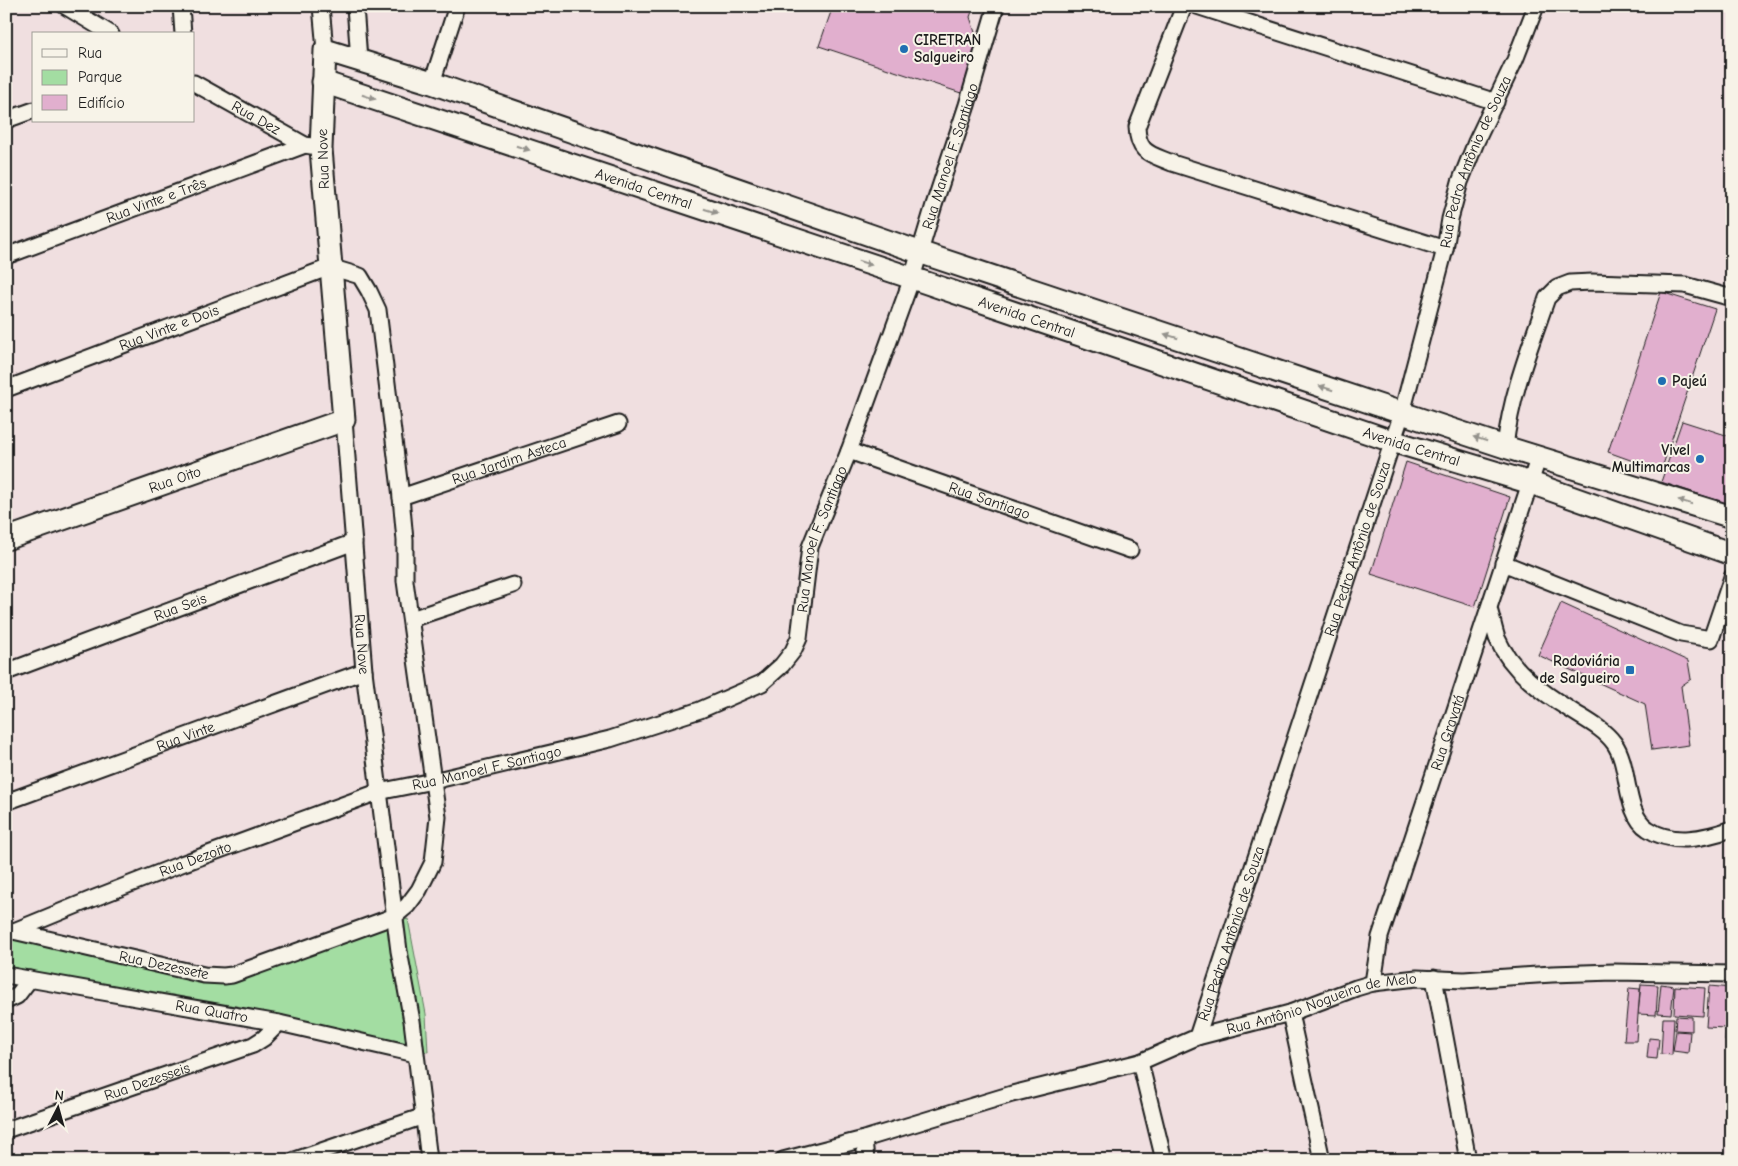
<svg xmlns="http://www.w3.org/2000/svg" width="1738" height="1166" font-family="'Comic Neue',sans-serif">
	<style>
		.green { fill: #a3dda2; stroke: #607c5f }
		.building { fill: #e1afce; stroke: #1c1c1c }
		.lines { fill: none; stroke-linecap: round; stroke-linejoin: round }
		.street-casing { stroke: #1c1c1c; stroke-width: 19 }
		.secondary-casing { stroke: #1c1c1c; stroke-width: 25 }
		.street { stroke: #f7f3e8; stroke-width: 15 }
		.secondary { stroke: #f7f3e8; stroke-width: 21 }
		.oneway { fill: #94928c }
		.poi-dot { fill: #1f6fb2; stroke: #f7f3e8; stroke-width: 2 }
		.labels { text-anchor: middle; stroke-width: 4; stroke-linejoin: round; paint-order: stroke }
		.poi-label { font-size: 15px; font-weight: bold; fill: #1c1c1c; stroke: #f7f3e8; text-anchor: start }
		.street-label { font-size: 15px; fill: #1c1c1c; stroke: #f7f3e8 }
	</style>
	<rect width="100%" height="100%" fill="#f0dfe0"/>
	<filter id="ink" filterUnits="userSpaceOnUse"><feTurbulence type="fractalNoise" baseFrequency=".02" numOctaves="2"/><feDisplacementMap in="SourceGraphic" scale="10" xChannelSelector="R" yChannelSelector="G"/><feConvolveMatrix kernelMatrix="1 2 1 2 8 2 1 2 1" color-interpolation-filters="sRGB"/></filter>
	<g filter="url(#ink)">
		<!-- green -->
		<path class="green" d="M408 919 426 1014 428 1052 6 977V934L217 981Z"/>
		<!-- building -->
		<g class="building">
			<path d="M833 6H974L970 17 981 51 967 95 819 46Z"/>
			<path d="M1661 292 1715 309 1661 471 1608 452Z"/>
			<path d="M1682 421 1732 437V505L1661 482Z"/>
			<path d="M1406 462 1510 497 1475 607 1371 574Z"/>
			<path d="M1561 603 1688 661 1691 679 1681 686 1689 745 1652 750 1645 704 1538 655Z"/>
			<path d="M1641 984 1658 985 1656 1015 1638 1014Z"/>
			<path d="M1661 984 1674 986 1671 1014 1658 1013Z"/>
			<path d="M1675 986 1705 988 1703 1016 1674 1014Z"/>
			<path d="M1709 986 1732 988V1042L1725 1041 1726 1028 1706 1027Z"/>
			<path d="M1629 988 1640 989 1636 1041H1624Z"/>
			<path d="M1676 1016 1692 1017V1031L1675 1030Z"/>
			<path d="M1663 1018H1674L1672 1055 1661 1054Z"/>
			<path d="M1676 1031 1690 1032 1688 1053 1673 1051Z"/>
			<path d="M1649 1038 1659 1039 1657 1059 1647 1058Z"/>
		</g>
		<g class="lines">
			<defs>
				<g id="street">
					<path d="M65 6 111 34"/>
					<path d="M181 6 183 34"/>
					<path d="M321 6 325 50"/>
					<path d="M355 6 359 60"/>
					<path d="M1184 6 1137 127C1138 154 1151 154 1172 163L1445 249"/>
					<path d="M1197 6 1496 102"/>
					<path id="s1" d="M194 83 305 145 311 146"/>
					<path d="M432 83 457 6"/>
					<path d="M6 120 34 110"/>
					<path id="s2" d="M6 256 305 145"/>
					<path id="s3" d="M6 389 330 267 360 276 369 291 378 310 401 497 405 540V581L438 817 433 862 419 890 407 906 395 916 232 975 224 976 204 975 13 931"/>
					<path id="s4" d="M344 420 364 671 399 951 412 1021 429 1160"/>
					<path d="M1505 447C1511 394 1530 347 1547 298L1557 288 1570 283 1592 282 1685 285 1732 298"/>
					<path id="s5" d="M849 451 1130 550"/>
					<path id="s6" d="M401 497 618 424"/>
					<path d="M1503 563 1681 634 1711 639 1732 577"/>
					<path d="M1489 609C1492 618 1494 629 1497 638 1511 671 1543 693 1572 711 1586 720 1604 729 1614 743 1631 766 1623 813 1648 829 1673 846 1705 838 1732 829"/>
					<path d="M411 619 513 585"/>
					<path id="s7" d="M6 672 354 542"/>
					<path id="s8" d="M6 802 364 671"/>
					<path id="s9" d="M14 931 92 899 184 863 378 792 433 781 610 739 700 710 762 683 782 665 793 651 799 638 810 547 849 451 912 278 934 205 967 105 996 6"/>
					<path id="s10" d="M6 975 279 1023 415 1054"/>
					<path d="M1434 978 1468 1160"/>
					<path id="s11" d="M1373 983 1380 937 1539 456"/>
					<path d="M6 1001 17 996 30 979"/>
					<path d="M1290 1013 1322 1160"/>
					<path id="s12" d="M1197 1037 1402 413 1445 249 1450 219 1460 182 1476 142 1515 60 1536 6"/>
					<path d="M1140 1062 1164 1160"/>
					<path id="s13" d="M6 1130 253 1045 264 1038 279 1023"/>
					<path d="M864 1139 866 1160"/>
					<path d="M295 1160 424 1116"/>
					<path id="s14" d="M783 1160 864 1139 1012 1094 1140 1062 1197 1037 1290 1013 1356 988 1373 983 1417 978 1464 980 1552 974 1614 972 1732 974"/>
				</g>
				<g id="secondary">
					<path id="s15" d="M323 82 912 278 1392 441 1531 483 1732 554"/>
					<path id="s16" d="M6 539 344 420 321 149 325 50 432 83 919 252 1402 413 1505 447 1732 517"/>
				</g>
			</defs>
			<!-- street casing -->
			<use href="#street" class="street-casing"/>
			<!-- secondary casing -->
			<use href="#secondary" class="secondary-casing"/>
			<!-- street -->
			<use href="#street" class="street"/>
			<!-- secondary -->
			<use href="#secondary" class="secondary"/>
		</g>
		<!-- one-way arrows -->
		<defs><path id="oneway-solid" d="M-6-.8H1V-3.2L6.5 0L1 3.2V.8H-6Z" transform="scale(1.25)"/></defs>
		<g class="oneway">
			<use href="#oneway-solid" transform="translate(369 97) rotate(18)"/>
			<use href="#oneway-solid" transform="translate(523 148) rotate(18)"/>
			<use href="#oneway-solid" transform="translate(711 211) rotate(18)"/>
			<use href="#oneway-solid" transform="translate(865 263) rotate(18)"/>
			<use href="#oneway-solid" transform="translate(1171 336) rotate(-162)"/>
			<use href="#oneway-solid" transform="translate(1326 388) rotate(-162)"/>
			<use href="#oneway-solid" transform="translate(1480 439) rotate(-162)"/>
			<use href="#oneway-solid" transform="translate(1685 502) rotate(-163)"/>
		</g>
	</g>
	<!-- markers -->
	<g class="poi-dot">
		<circle cx="904" cy="49" r="5"/>
		<circle cx="1662" cy="381" r="5"/>
		<circle cx="1700" cy="459" r="5"/>
		<rect x="1625" y="665" width="10" height="10" rx="2.5"/>
	</g>
	<g class="labels">
		<!-- poi labels -->
		<g class="poi-label">
			<text x="914" y="45">CIRETRAN<tspan x="914" dy="17">Salgueiro</tspan></text>
			<text x="1672" y="386">Pajeú</text>
			<text x="1690" y="455" text-anchor="end">Vivel<tspan x="1690" dy="17">Multimarcas</tspan></text>
			<text x="1620" y="666" text-anchor="end">Rodoviária<tspan x="1620" dy="17">de Salgueiro</tspan></text>
		</g>
		<!-- street labels -->
		<g class="street-label">
			<text dy="5" stroke="none"><textPath href="#s1" startOffset="71">Rua Dez</textPath></text>
			<text dy="5" stroke="none"><textPath href="#s9" startOffset="1356">Rua Manoel F. Santiago</textPath></text>
			<text transform="translate(323 159) rotate(-92)" y="5">Rua Nove</text>
			<text dy="5" stroke="none"><textPath href="#s12" startOffset="919">Rua Pedro Antônio de Souza</textPath></text>
			<text dy="5" stroke="none"><textPath href="#s15" startOffset="338">Avenida Central</textPath></text>
			<text dy="5" stroke="none"><textPath href="#s2" startOffset="160">Rua Vinte e Três</textPath></text>
			<text dy="5" stroke="none"><textPath href="#s15" startOffset="742">Avenida Central</textPath></text>
			<text dy="5" stroke="none"><textPath href="#s3" startOffset="174">Rua Vinte e Dois</textPath></text>
			<text dy="5" stroke="none"><textPath href="#s15" startOffset="1148">Avenida Central</textPath></text>
			<text dy="5" stroke="none"><textPath href="#s6" startOffset="114">Rua Jardim Asteca</textPath></text>
			<text dy="5" stroke="none"><textPath href="#s16" startOffset="179">Rua Oito</textPath></text>
			<text dy="5" stroke="none"><textPath href="#s5" startOffset="149">Rua Santiago</textPath></text>
			<text dy="5" stroke="none"><textPath href="#s9" startOffset="951">Rua Manoel F. Santiago</textPath></text>
			<text dy="5" stroke="none"><textPath href="#s12" startOffset="514">Rua Pedro Antônio de Souza</textPath></text>
			<text dy="5" stroke="none"><textPath href="#s7" startOffset="186">Rua Seis</textPath></text>
			<text dy="5" stroke="none"><textPath href="#s4" startOffset="225">Rua Nove</textPath></text>
			<text dy="5" stroke="none"><textPath href="#s11" startOffset="262">Rua Gravatá</textPath></text>
			<text dy="5" stroke="none"><textPath href="#s8" startOffset="191">Rua Vinte</textPath></text>
			<text dy="5" stroke="none"><textPath href="#s9" startOffset="501">Rua Manoel F. Santiago</textPath></text>
			<text dy="5" stroke="none"><textPath href="#s9" startOffset="195">Rua Dezoito</textPath></text>
			<text dy="5" stroke="none"><textPath href="#s12" startOffset="109">Rua Pedro Antônio de Souza</textPath></text>
			<text transform="translate(164 965) rotate(12)" y="5">Rua Dezessete</text>
			<text dy="5" stroke="none"><textPath href="#s14" startOffset="562">Rua Antônio Nogueira de Melo</textPath></text>
			<text dy="5" stroke="none"><textPath href="#s10" startOffset="209">Rua Quatro</textPath></text>
			<text dy="5" stroke="none"><textPath href="#s13" startOffset="149">Rua Dezesseis</textPath></text>
		</g>
	</g>
	<!-- margin -->
	<rect width="1738" height="1166" fill="none" stroke="#f7f3e8" stroke-width="25"/>
	<rect x="12" y="12" width="1713" height="1141" fill="none" stroke="#1c1c1c" stroke-width="2" filter="url(#ink)"/>
	<!-- legend -->
	<rect x="32" y="32" width="162" height="90" fill="#f7f3e8" stroke="#9f9d96"/>
	<rect x="42" y="49" width="25" height="8" fill="#f7f3e8" stroke="#9f9d96"/>
	<text x="78" y="58" font-size="15" fill="#1c1c1c">Rua</text>
	<rect x="42" y="70" width="25" height="15" fill="#a3dda2" stroke="#9f9d96"/>
	<text x="78" y="82" font-size="15" fill="#1c1c1c">Parque</text>
	<rect x="42" y="95" width="25" height="15" fill="#e1afce" stroke="#9f9d96"/>
	<text x="78" y="108" font-size="15" fill="#1c1c1c">Edifício</text>
	<!-- north arrow -->
	<g transform="translate(58 1108) rotate(6)" stroke="#f7f3e8" stroke-width="4" paint-order="stroke">
	<path d="M0-4L9 19L0 12L-9 19Z" fill="#1c1c1c"/>
	<text y="-8" font-size="14" font-weight="bold" text-anchor="middle" fill="#1c1c1c">N</text>
	</g>
</svg>
